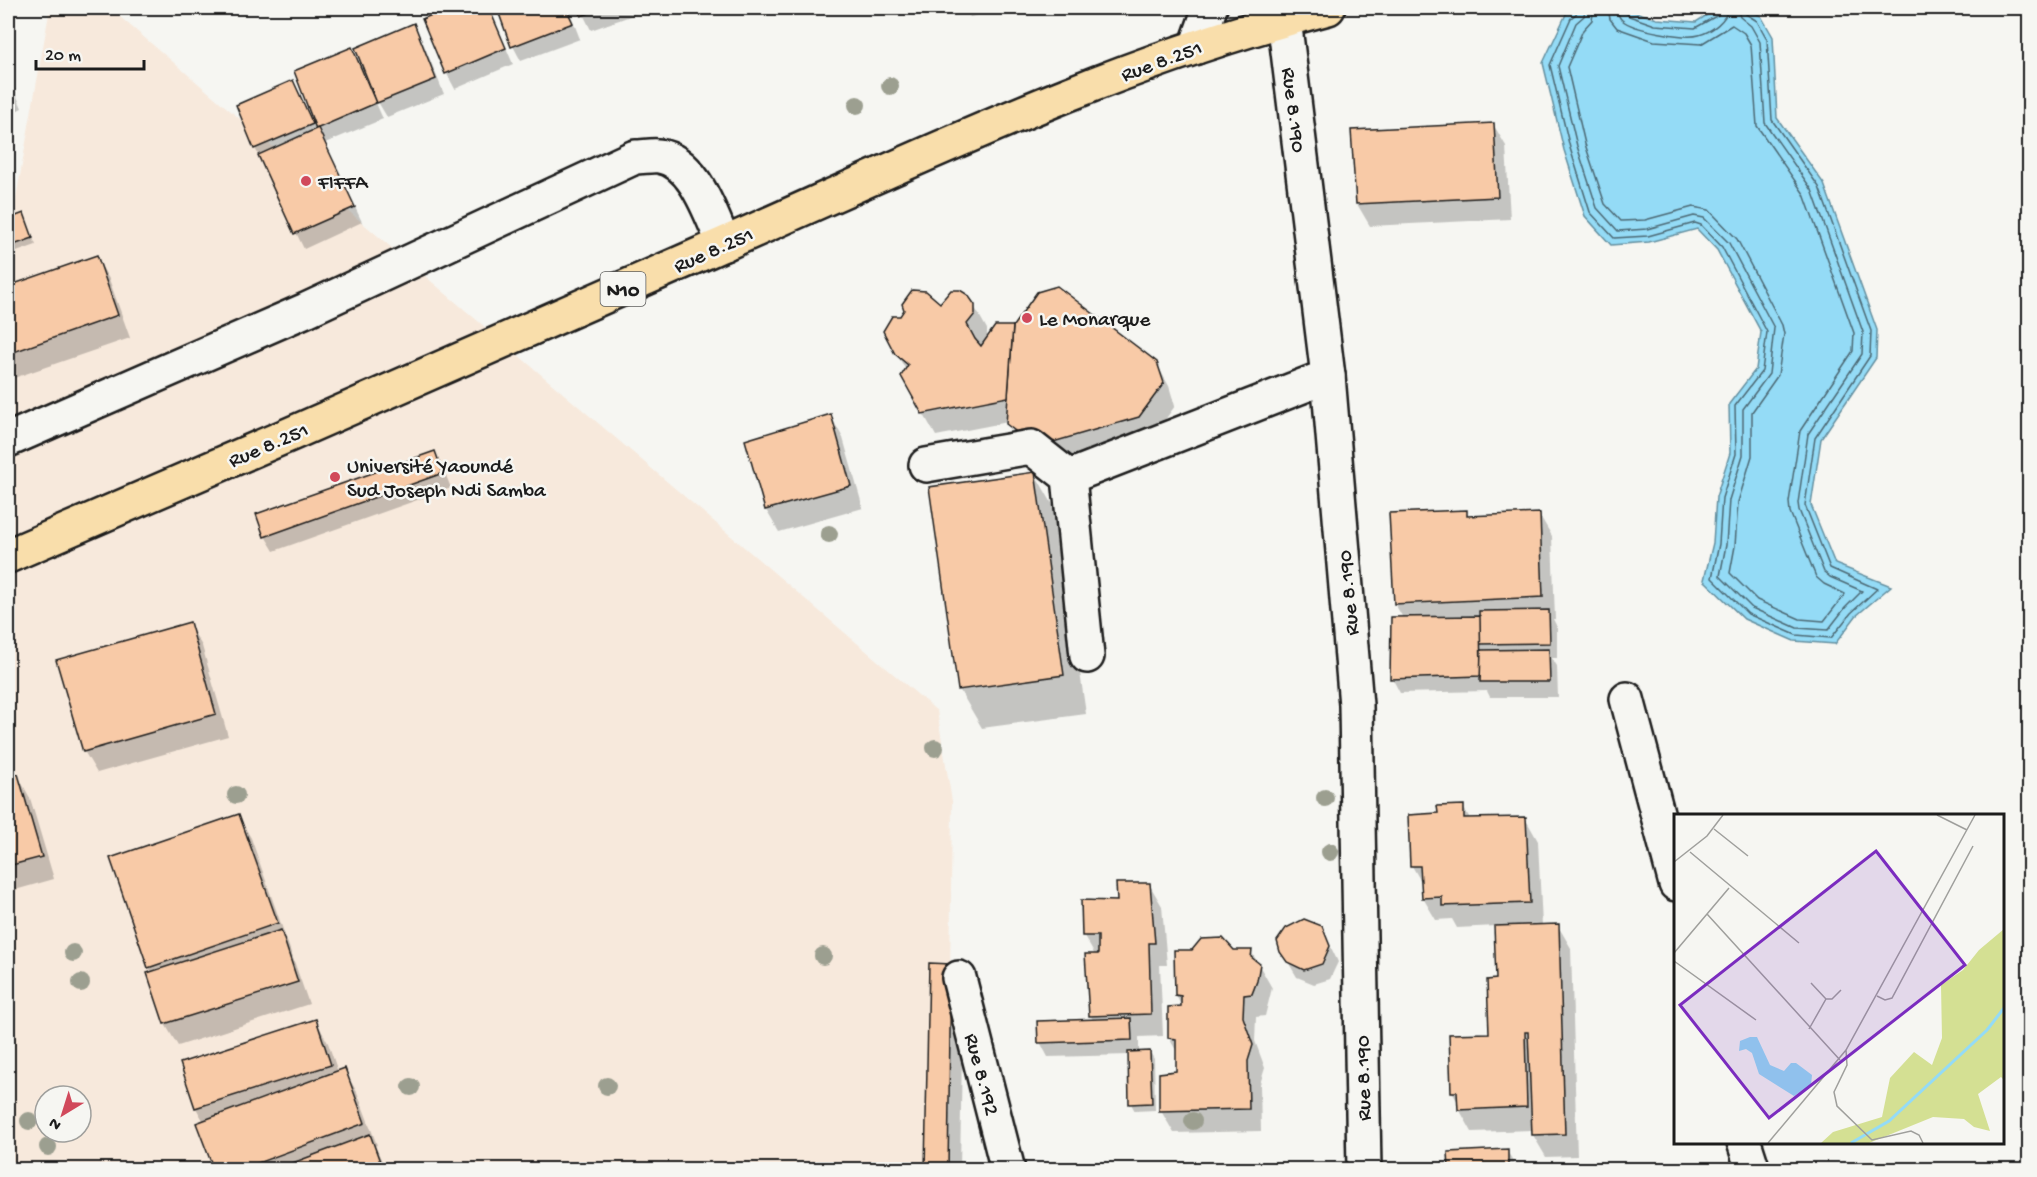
<svg xmlns="http://www.w3.org/2000/svg" width="2037" height="1177" font-family="'Gochi Hand',sans-serif">
	<style>
		.built { fill: #f7e9dc; fill-rule: evenodd }
		.water { fill: #94dbf6; stroke: #648f9f; stroke-width: 1.5 }
		.shadow { fill: #0003 }
		.lines { fill: none; stroke-linecap: round; stroke-linejoin: round }
		.shore { stroke: #4c6873; stroke-width: 1.5 }
		.building { fill: #f8caa7; stroke: #1c1c1c; stroke-width: 1.5 }
		.minor-casing { stroke: #1c1c1c; stroke-width: 38 }
		.highway-casing { stroke: #1c1c1c; stroke-width: 38 }
		.minor { stroke: #f6f6f2; stroke-width: 33 }
		.highway { stroke: #f9deab; stroke-width: 33 }
		.tree { fill: #9c9f90 }
		.poi-dot { fill: #d1495b; stroke: #f6f6f2; stroke-width: 2 }
		.labels { text-anchor: middle; stroke-width: 5; stroke-linejoin: round; paint-order: stroke }
		.shield { fill: #f6f6f2; stroke: #5d5d5c; stroke-width: 1.5 }
		.shield-label { font-size: 20px; font-weight: bold; fill: #1c1c1c }
		.street-label { font-size: 21px; fill: #1c1c1c; stroke: #f6f6f2 }
		.poi-label { font-size: 21px; fill: #1c1c1c; stroke: #f6f6f2; text-anchor: start }
		.inset-river { fill: none; stroke: #94dbf6; stroke-width: 3 }
		.inset-road { fill: none; stroke: #9f9f9c; stroke-width: 1.5 }
		.view { fill: #7b2cbf; fill-opacity: 0.15; stroke: #7b2cbf; stroke-width: 3 }
		.inset-edge { fill: none; stroke: #1c1c1c; stroke-width: 3 }
	</style>
	<rect width="100%" height="100%" fill="#f6f6f2"/>
	<filter id="ink" filterUnits="userSpaceOnUse"><feTurbulence type="fractalNoise" baseFrequency=".0167" numOctaves="2"/><feDisplacementMap in="SourceGraphic" scale="12" xChannelSelector="R" yChannelSelector="G"/><feConvolveMatrix kernelMatrix="1 2 1 2 8 2 1 2 1" color-interpolation-filters="sRGB"/></filter>
	<g filter="url(#ink)">
		<!-- built -->
		<path class="built" d="M50 8H112L113 11 937 711 952 801 948 1169 8 1170V243ZM45 1096H81V1132H45Z"/>
		<!-- water -->
		<path class="water" d="M1578 8H1623L1657 19 1696 22 1718 8H1747L1761 16 1773 37 1777 118 1824 184 1877 330 1876 358 1821 439 1811 505 1835 564 1891 586 1856 616 1835 644 1794 641 1744 619 1704 580 1713 543 1716 497 1730 453 1729 404 1756 369 1761 332 1717 250 1697 229 1649 242 1611 245 1585 216 1564 150 1543 63 1567 12Z"/>
		<!-- shadow -->
		<g class="shadow">
			<path d="M453 8H489L513 64 455 89 447 74 424 20Z"/>
			<path d="M498 8H568L580 39 521 61 513 46Z"/>
			<path d="M580 8H650V9L591 30Z"/>
			<path d="M965 8H1006L970 17Z"/>
			<path d="M413 25 422 40 444 94 387 117 378 102 376 103 383 119 325 143 362 222 304 249 255 148 301 97 314 126 316 125 351 48 363 69Z"/>
			<path d="M8 76 22 108 8 115Z"/>
			<path d="M1493 124 1506 146 1510 219 1370 226 1357 204 1353 131Z"/>
			<path d="M23 215 36 245 11 254 8 248V220Z"/>
			<path d="M96 257 109 279 130 338 8 380V287Z"/>
			<path d="M940 305 974 306 987 329V340L1156 363 1169 386 1175 406 1151 439 1050 469 1021 446 1008 422 936 436 923 413 906 370 896 353Z"/>
			<path d="M830 415 843 438 863 508 779 532 766 510Z"/>
			<path d="M435 453 443 468 451 488 274 551 265 536Z"/>
			<path d="M1035 474 1057 512 1086 714 982 728 959 689Z"/>
			<path d="M1466 511 1469 517 1539 514 1552 536 1555 619H1553L1557 627V658H1552L1557 666 1558 697H1490L1487 691 1400 693 1392 678 1403 618 1395 604Z"/>
			<path d="M189 624 202 646 228 736 97 773 84 751Z"/>
			<path d="M18 776 30 798 54 879 8 892V778Z"/>
			<path d="M1463 807 1471 820 1525 818 1538 841 1542 926H1558L1571 948 1577 1156 1546 1157 1533 1135V1130L1472 1132 1459 1109V1104L1452 1092 1451 1035 1491 1034 1497 981 1496 926 1457 928 1452 919 1436 920 1423 898V885L1412 866 1439 815Z"/>
			<path d="M238 816 251 838 309 1004 178 1046 165 1024 149 974 152 973 149 967Z"/>
			<path d="M1149 884 1162 906 1167 965H1160L1163 1036 1139 1037V1053L1150 1052 1154 1059 1155 1110 1135 1111 1131 1104 1130 1055 1048 1057 1040 1042 1094 1021 1090 1015 1095 955 1084 936 1118 903Z"/>
			<path d="M1321 927 1338 962 1330 979 1314 984 1297 977 1282 952Z"/>
			<path d="M1233 951H1251L1272 988 1265 1016 1256 1017 1255 1041 1265 1068 1260 1084 1261 1131 1174 1133 1161 1111 1160 1074 1178 1073 1177 1052 1169 1038 1182 1008 1176 995Z"/>
			<path d="M930 965 963 988 960 1170H927Z"/>
			<path d="M316 1021 328 1043 338 1072 344 1070 357 1092 377 1145 375 1146 386 1170H215L204 1122 196 1108 181 1064Z"/>
			<path d="M1507 1151 1516 1166V1170H1450Z"/>
		</g>
		<g class="lines">
			<!-- shore -->
			<g class="shore">
				<path d="M1578 8 1576 14 1571 18 1550 65 1570 148 1590 212 1614 238 1648 236 1695 223 1701 225 1722 247 1767 332 1762 371 1735 406 1736 454 1722 498 1719 544 1712 578 1748 614 1796 635 1831 638 1851 613 1877 589 1830 568 1805 505 1815 438 1870 356 1871 331 1819 187 1772 120 1767 39 1757 21 1746 14 1745 8"/>
				<path d="M1585 8 1584 16 1576 23 1558 66 1577 146 1597 208 1618 231 1647 229 1694 216 1704 218 1729 243 1774 328 1769 374 1743 409V455L1729 500 1726 545 1720 576 1752 608 1797 628 1828 630 1845 608 1862 591 1830 577 1824 572 1799 510 1798 503 1808 434 1862 354 1863 332 1812 190 1765 123 1760 42 1751 26 1740 17 1737 8"/>
				<path d="M1594 8 1592 20 1583 30 1567 67 1585 144 1605 204 1621 221 1645 220 1693 207 1709 210 1737 239 1782 325 1784 334 1778 375 1752 412V456L1738 502 1735 546 1730 573 1757 600 1800 619 1824 621 1845 594 1824 584 1816 577 1790 512 1789 502 1800 431 1853 351 1854 333 1804 194 1757 126 1751 45 1744 33 1732 25 1701 44 1654 41 1617 28 1610 19 1608 8"/>
				<path d="M1617 8C1618 13 1618 17 1622 20 1633 30 1686 39 1699 35 1711 32 1727 20 1728 8"/>
				<path d="M1625 8V12L1629 16 1655 25 1695 28 1718 15 1720 8"/>
			</g>
		</g>
		<!-- building -->
		<g class="building">
			<path d="M449 8H489L506 48 445 74 422 19Z"/>
			<path d="M497 8H566L573 23 511 47Z"/>
			<path d="M578 8H604L581 16Z"/>
			<path d="M414 23 436 79 377 103 355 48Z"/>
			<path d="M352 47 376 103 316 129 294 71Z"/>
			<path d="M8 77 15 93 8 96Z"/>
			<path d="M293 80 313 124 254 149 236 105Z"/>
			<path d="M1494 123 1498 197 1356 204 1351 130Z"/>
			<path d="M318 128 355 207 294 234 258 155Z"/>
			<path d="M24 213 33 238 8 247V219Z"/>
			<path d="M97 255 118 315 8 354V286Z"/>
			<path d="M1057 286 1157 362 1164 383 1139 417 1036 447 1006 424 1013 326 1037 292Z"/>
			<path d="M912 290 926 291 940 303 951 290H960L968 295 975 305V314L967 324 975 339 981 346 995 326H1013L1008 397 922 414 901 376 908 365 895 354 883 331 892 316H900L904 310 902 304Z"/>
			<path d="M831 414 851 486 765 510 745 440Z"/>
			<path d="M435 451 443 473 264 537 256 514Z"/>
			<path d="M1035 472 1064 675 958 690 929 487Z"/>
			<path d="M1467 510V516L1540 513 1543 597 1394 604 1389 513Z"/>
			<path d="M1549 610 1550 643 1480 644 1479 611Z"/>
			<path d="M1480 616 1481 676 1390 679 1391 617Z"/>
			<path d="M190 622 216 714 83 752 56 660Z"/>
			<path d="M1549 649 1550 682H1480L1481 650Z"/>
			<path d="M18 774 42 857 8 866V777Z"/>
			<path d="M1464 805V818L1526 817 1530 903 1442 906V897L1422 898 1420 866H1410L1408 815 1438 813 1437 806Z"/>
			<path d="M239 814 278 923 148 968 110 858Z"/>
			<path d="M1116 883H1150L1155 943H1149L1151 1014 1089 1016 1085 954H1098V936H1082L1081 900 1117 901Z"/>
			<path d="M1304 919 1322 926 1330 946 1322 964 1304 970 1287 962 1280 952 1277 941 1286 928Z"/>
			<path d="M1559 924 1565 1134 1532 1135 1528 1032H1525L1527 1107 1458 1110 1457 1092H1451L1449 1034 1489 1033 1487 980 1496 979 1494 926Z"/>
			<path d="M281 930 298 982 164 1024 147 973Z"/>
			<path d="M1223 938 1234 950H1252L1251 957 1260 964 1257 981 1252 994 1244 995 1243 1017 1253 1045 1248 1061 1249 1109 1159 1111V1073L1176 1071V1039L1168 1038V1007L1181 1006V996L1175 995 1174 950H1192L1201 939Z"/>
			<path d="M929 963 951 964 948 1170H925Z"/>
			<path d="M1131 1018 1132 1040 1038 1043 1037 1021Z"/>
			<path d="M316 1019 331 1065 195 1108 180 1063Z"/>
			<path d="M1150 1051 1152 1103 1129 1104 1128 1052Z"/>
			<path d="M345 1068 365 1123 239 1170H214L196 1123Z"/>
			<path d="M370 1134 383 1170H274Z"/>
			<path d="M1508 1149V1170H1439L1449 1169 1448 1152Z"/>
			<path d="M1278 1167V1170H1214Z"/>
		</g>
		<g class="lines">
			<defs>
				<g id="minor">
					<path d="M1284 19 1328 376 1356 705 1364 1170"/>
					<path d="M1196 47 1210 8"/>
					<path d="M8 440 306 310 635 157C643 157 652 155 659 156 695 161 711 216 724 244"/>
					<path d="M926 465 1031 447 1069 477 1087 656"/>
					<path d="M1069 477 1328 376"/>
					<path d="M1627 699 1676 884"/>
					<path d="M959 978 1008 1170"/>
					<path d="M1744 1142 1753 1170"/>
				</g>
				<path id="highway" d="M8 556C248 453 487 349 726 243 923 156 1119 61 1328 8"/>
			</defs>
			<!-- minor casing -->
			<use href="#minor" class="minor-casing"/>
			<!-- highway casing -->
			<use href="#highway" class="highway-casing"/>
			<!-- minor -->
			<use href="#minor" class="minor"/>
			<!-- highway -->
			<use href="#highway" class="highway"/>
		</g>
		<!-- trees -->
		<g class="tree">
			<circle cx="890" cy="86" r="9"/>
			<circle cx="857" cy="105" r="9"/>
			<circle cx="829" cy="534" r="9"/>
			<circle cx="935" cy="748" r="9"/>
			<circle cx="236" cy="795" r="9"/>
			<circle cx="1325" cy="798" r="9"/>
			<circle cx="1330" cy="852" r="9"/>
			<circle cx="73" cy="953" r="9"/>
			<circle cx="823" cy="956" r="9"/>
			<circle cx="81" cy="983" r="9"/>
			<circle cx="607" cy="1086" r="9"/>
			<circle cx="411" cy="1087" r="9"/>
			<circle cx="29" cy="1121" r="9"/>
			<circle cx="1193" cy="1121" r="9"/>
			<circle cx="48" cy="1147" r="9"/>
		</g>
	</g>
	<!-- markers -->
	<g class="poi-dot">
		<circle cx="306" cy="181" r="6"/>
		<circle cx="1027" cy="318" r="6"/>
		<circle cx="335" cy="477" r="6"/>
	</g>
	<g class="labels">
		<!-- shield labels -->
		<rect class="shield" x="600.5" y="272" width="45" height="34" rx="4.5"/>
		<g class="shield-label">
			<text x="623" y="296">N10</text>
		</g>
		<!-- street labels -->
		<g class="street-label">
			<text transform="translate(1161 60) rotate(-20)" y="7">Rue 8.251</text>
			<text transform="translate(1295 110) rotate(83)" y="7">Rue 8.190</text>
			<text transform="translate(713 249) rotate(-24)" y="7">Rue 8.251</text>
			<text transform="translate(268 444) rotate(-23)" y="7">Rue 8.251</text>
			<text transform="translate(1347 593) rotate(-95)" y="7">Rue 8.190</text>
			<text transform="translate(983 1074) rotate(75)" y="7">Rue 8.192</text>
			<text transform="translate(1362 1078) rotate(-91)" y="7">Rue 8.190</text>
		</g>
		<!-- poi labels -->
		<g class="poi-label">
			<text x="318" y="188">FIFFA</text>
			<text x="1039" y="325">Le Monarque</text>
			<text x="347" y="472">Université Yaoundé<tspan x="347" dy="24">Sud Joseph Ndi Samba</tspan></text>
		</g>
	</g>
	<!-- overview -->
	<g transform="translate(1674 814)">
		<rect width="330" height="330" fill="#f6f6f2"/>
		<path d="M330 115V266L327 263 304 280 316 317 300 313 290 305 259 303 195 329H147L159 318 208 303 216 264 240 238 258 251 268 224 267 171 289 156 305 136Z" fill="#d4e093"/>
		<path d="M76 223H83L96 251 110 257 117 249H122L138 261 137 271 120 282 85 260 78 239 72 235 65 237 66 227Z" fill="#94dbf6"/>
		<path class="inset-river" d="M177 329 215 307 313 216 330 194"/>
		<path class="inset-road" d="M263 1 293 16M40 15 74 42M16 38 125 129M0 48 33 22 49 1M33 100 166 246M0 139 55 74M0 147 82 206M137 169 152 185M203 182 211 186 218 184 299 32M135 215 152 185H158L167 176M172 236 173 251 160 278 163 292 198 326 237 317 245 321 249 329M94 329 172 236 301 1"/>
		<path class="view" d="M202 37 291 151 95 304 6 191Z"/>
		<rect width="330" height="330" class="inset-edge"/>
	</g>
	<!-- margin -->
	<rect width="2037" height="1177" fill="none" stroke="#f6f6f2" stroke-width="30"/>
	<rect x="15" y="15" width="2007" height="1147" fill="none" stroke="#1c1c1c" stroke-width="2" filter="url(#ink)"/>
	<!-- north arrow -->
	<g transform="translate(63 1114) rotate(218)"><circle r="28" fill="#f6f6f2" stroke="#9f9f9c" stroke-width="1.5"/>
	<path d="M0-4.5L10 22L0 15L-10 22Z" fill="#d1495b"/>
	<text y="-9" font-size="16" font-weight="bold" text-anchor="middle" fill="#1c1c1c">N</text>
	</g>
	<!-- scale -->
	<path d="M36 60v9h108v-9" fill="none" stroke="#1c1c1c" stroke-width="3"/>
	<text x="45" y="60" font-size="18" fill="#1c1c1c" stroke="#f6f6f2" stroke-width="4.5" paint-order="stroke">20 m</text>
</svg>
